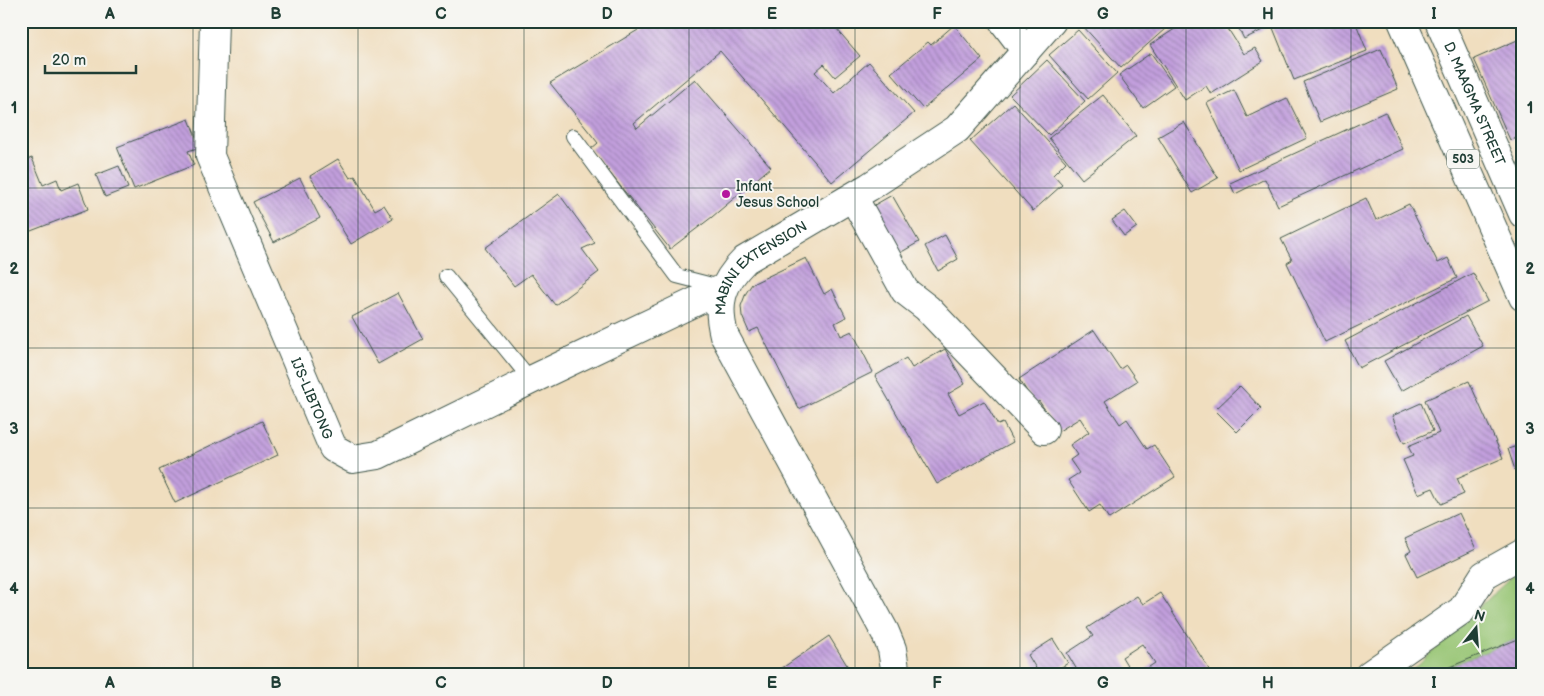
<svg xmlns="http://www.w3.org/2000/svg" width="1544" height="696" font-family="'Balsamiq Sans',sans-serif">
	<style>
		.garden { fill: #97c573; stroke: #5b8154 }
		.building { fill: url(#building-back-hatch) }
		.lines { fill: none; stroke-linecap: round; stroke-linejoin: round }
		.service-casing { stroke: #3e5549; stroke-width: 16 }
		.minor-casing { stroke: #3e5549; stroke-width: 30 }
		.tertiary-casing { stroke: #3e5549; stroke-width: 30 }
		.primary-casing { stroke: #3e5549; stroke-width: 30 }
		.service { stroke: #fff; stroke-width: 14 }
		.minor { stroke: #fff; stroke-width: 28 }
		.tertiary { stroke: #fff; stroke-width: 28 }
		.primary { stroke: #fff; stroke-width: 28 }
		.grid { fill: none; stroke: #1f3d34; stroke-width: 1; stroke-opacity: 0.55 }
		.poi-dot { fill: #b5179e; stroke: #f6f6f2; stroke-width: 2 }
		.labels { text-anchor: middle; stroke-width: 4; stroke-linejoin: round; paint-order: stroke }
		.shield { fill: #f6f6f2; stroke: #60746d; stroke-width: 1 }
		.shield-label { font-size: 12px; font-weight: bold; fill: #1f3d34 }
		.street-label { font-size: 14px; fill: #1f3d34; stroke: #f6f6f2 }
		.poi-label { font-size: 14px; fill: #1f3d34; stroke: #f6f6f2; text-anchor: start }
		.neatline { fill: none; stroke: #1f3d34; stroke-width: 2 }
		.grid-label { font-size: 16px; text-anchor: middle; font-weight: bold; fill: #1f3d34 }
	</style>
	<defs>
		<pattern id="building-back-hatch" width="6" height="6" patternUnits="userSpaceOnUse" patternTransform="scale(1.25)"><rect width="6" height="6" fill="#c29fdd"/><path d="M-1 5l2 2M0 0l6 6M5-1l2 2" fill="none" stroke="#9d83b4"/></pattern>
	</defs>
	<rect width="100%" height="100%" fill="#f6f6f2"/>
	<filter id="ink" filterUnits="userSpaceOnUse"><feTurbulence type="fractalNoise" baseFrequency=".02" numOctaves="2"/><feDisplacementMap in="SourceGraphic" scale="10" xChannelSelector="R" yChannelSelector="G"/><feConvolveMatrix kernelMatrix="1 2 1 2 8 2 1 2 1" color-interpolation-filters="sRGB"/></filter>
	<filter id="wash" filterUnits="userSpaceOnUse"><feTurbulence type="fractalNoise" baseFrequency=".0096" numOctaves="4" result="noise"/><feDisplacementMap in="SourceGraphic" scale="20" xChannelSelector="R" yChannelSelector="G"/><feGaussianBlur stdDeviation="1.12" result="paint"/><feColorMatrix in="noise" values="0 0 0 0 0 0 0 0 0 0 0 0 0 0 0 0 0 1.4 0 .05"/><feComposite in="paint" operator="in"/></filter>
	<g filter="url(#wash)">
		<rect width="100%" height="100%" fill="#f0debf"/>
		<!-- garden -->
		<path class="garden" d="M1523 566V637L1429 675H1408Z"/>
		<g id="blocks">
			<!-- building -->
			<g class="building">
				<path d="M653 21H830L860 56 835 77 824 64 815 72 834 93 869 62 914 113 832 182 720 51 634 123 637 128 695 79 771 167 712 217 670 249 591 149 598 143 550 83Z"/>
				<path d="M1085 21H1174L1121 68 1082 25Z"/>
				<path d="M1187 21H1223L1244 54 1255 48 1263 61 1211 94 1206 86 1185 100 1150 45Z"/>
				<path d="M1235 21H1281L1244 39Z"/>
				<path d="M1290 21H1355L1367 51 1294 80 1273 28Z"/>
				<path d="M954 25 982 59 923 109 891 73 928 42 931 45Z"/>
				<path d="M1078 30 1117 73 1088 99 1049 55Z"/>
				<path d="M1522 38 1523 135 1510 140 1474 59Z"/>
				<path d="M1381 49 1398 89 1320 122 1303 82Z"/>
				<path d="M1151 53 1174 86 1143 108 1119 75Z"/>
				<path d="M1047 60 1085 101 1049 135 1010 95Z"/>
				<path d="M1234 90 1247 117 1287 98 1307 138 1239 170 1207 103Z"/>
				<path d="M1103 95 1136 136 1082 179 1049 138Z"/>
				<path d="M1013 103 1066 162 1053 175 1062 185 1033 211 970 141Z"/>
				<path d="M1385 112 1403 149 1278 206 1265 179 1235 194 1230 183Z"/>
				<path d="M189 119 200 147 188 151 194 165 134 189 117 147Z"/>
				<path d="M1184 122 1218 178 1192 193 1158 137Z"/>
				<path d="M32 158 43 185 57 179 61 190 78 183 88 209 23 234 21 229V162Z"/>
				<path d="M338 159 350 178 355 176 375 210 384 205 393 219 351 244 310 176Z"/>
				<path d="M119 166 128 188 105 197 96 175Z"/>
				<path d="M300 178 320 218 274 242 253 202Z"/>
				<path d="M559 194 595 243 582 249 599 272 555 305 531 274 514 286 485 248Z"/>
				<path d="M892 195 919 242 898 254 871 207Z"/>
				<path d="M1366 198 1376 220 1409 204 1438 263 1448 258 1457 278 1325 342 1287 263 1292 260 1281 239Z"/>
				<path d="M1125 211 1137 227 1124 236 1112 220Z"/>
				<path d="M945 235 958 259 938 271 925 246Z"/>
				<path d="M806 258 824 294 832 289 846 317 835 323 841 336 852 331 873 372 799 409 758 328 749 332 742 316 741 306 746 293 752 284Z"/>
				<path d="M1473 273 1488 301 1359 368 1345 341Z"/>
				<path d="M398 293 423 339 378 364 352 317Z"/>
				<path d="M1466 316 1483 346 1401 391 1384 361Z"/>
				<path d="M1094 330 1120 369 1126 365 1137 381 1105 401 1120 424 1127 419 1147 449 1154 445 1175 477 1109 519 1100 505 1089 512 1068 480 1079 473 1070 460 1077 455 1070 445 1089 432 1080 418 1059 431 1039 401 1035 404 1019 379Z"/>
				<path d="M945 349 965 384 948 394 959 414 984 401 998 425 1003 423 1013 442 937 484 875 376 906 358 912 368Z"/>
				<path d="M1469 381 1503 458 1457 478 1464 494 1441 504 1433 488 1418 494 1403 460 1413 456 1408 446 1439 433 1425 400Z"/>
				<path d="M1240 386 1261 408 1237 432 1215 410Z"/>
				<path d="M1421 403 1433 431 1404 443 1392 416Z"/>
				<path d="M262 421 278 455 175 503 159 470Z"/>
				<path d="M1523 444V470L1516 473 1508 449Z"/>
				<path d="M1459 513 1476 549 1417 577 1406 554 1411 551 1405 538Z"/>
				<path d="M1160 593 1209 669 1200 675H1137L1155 663 1142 644 1122 657 1133 675H1080L1067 653 1093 636 1087 628 1137 596 1143 604Z"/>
				<path d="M829 636 853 675H772Z"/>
				<path d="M1523 637V675H1430Z"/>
				<path d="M1053 639 1068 663 1049 675H1040L1028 655Z"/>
			</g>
		</g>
	</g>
	<g filter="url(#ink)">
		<use href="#blocks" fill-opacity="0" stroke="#3e5549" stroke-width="1"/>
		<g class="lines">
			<defs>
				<g id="service">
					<path d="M573 136 677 276 720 287"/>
					<path d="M446 276 531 380"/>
				</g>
				<g id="minor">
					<path id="s1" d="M214 21 210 156 333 448 353 459 378 455 531 380 724 288"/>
					<path d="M1003 21 1026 51"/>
					<path d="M853 197 905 291 927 308 1044 430"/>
					<path d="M1369 675 1462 610 1484 575 1523 553"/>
				</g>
				<g id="tertiary">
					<path id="s2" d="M896 675 892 649 885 632 724 335C716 303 721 284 745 260L869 187 957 129 1052 21"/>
				</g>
				<g id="primary">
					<path d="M1402 21 1523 297"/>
					<path id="s3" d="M1439 21 1523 214"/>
				</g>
			</defs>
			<!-- service casing -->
			<use href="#service" class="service-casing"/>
			<!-- minor casing -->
			<use href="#minor" class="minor-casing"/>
			<!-- tertiary casing -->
			<use href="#tertiary" class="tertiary-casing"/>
			<!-- primary casing -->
			<use href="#primary" class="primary-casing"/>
			<!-- service -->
			<use href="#service" class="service"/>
			<!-- minor -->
			<use href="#minor" class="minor"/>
			<!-- tertiary -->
			<use href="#tertiary" class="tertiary"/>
			<!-- primary -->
			<use href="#primary" class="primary"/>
		</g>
	</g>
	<!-- grid -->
	<path class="grid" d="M193 21V675M358 21V675M524 21V675M689 21V675M855 21V675M1020 21V675M1186 21V675M1351 21V675M21 188H1523M21 348H1523M21 508H1523"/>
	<!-- markers -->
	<circle class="poi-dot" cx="726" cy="194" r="5"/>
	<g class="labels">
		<!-- shield labels -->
		<rect class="shield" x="1447" y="149.5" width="32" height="19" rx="4"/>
		<g class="shield-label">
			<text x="1463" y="163">503</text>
		</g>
		<!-- street labels -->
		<g class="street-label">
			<text dy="5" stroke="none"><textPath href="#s3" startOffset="90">D. MAAGMA STREET</textPath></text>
			<text dy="5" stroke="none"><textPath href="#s2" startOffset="469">MABINI EXTENSION</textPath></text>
			<text dy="5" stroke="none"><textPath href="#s1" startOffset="398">IJS-LIBTONG</textPath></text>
		</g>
		<!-- poi labels -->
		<g class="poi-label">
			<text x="736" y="191">Infant<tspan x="736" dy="16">Jesus School</tspan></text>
		</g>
	</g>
	<!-- margin -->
	<rect width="1544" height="696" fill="none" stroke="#f6f6f2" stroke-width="55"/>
	<!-- north arrow -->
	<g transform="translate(1476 628) rotate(17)" stroke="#f6f6f2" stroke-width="4" paint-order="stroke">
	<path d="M0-4L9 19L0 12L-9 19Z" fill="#1f3d34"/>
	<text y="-8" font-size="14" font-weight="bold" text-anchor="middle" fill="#1f3d34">N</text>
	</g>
	<!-- scale -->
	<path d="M45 65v8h91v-8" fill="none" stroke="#1f3d34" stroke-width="2.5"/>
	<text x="52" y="65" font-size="15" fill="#1f3d34" stroke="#f6f6f2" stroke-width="4" paint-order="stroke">20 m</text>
	<rect x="28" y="28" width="1488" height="640" class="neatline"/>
	<g class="grid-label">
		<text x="110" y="19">A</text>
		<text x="276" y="19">B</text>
		<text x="441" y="19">C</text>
		<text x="607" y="19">D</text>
		<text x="772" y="19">E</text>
		<text x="937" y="19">F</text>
		<text x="1103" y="19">G</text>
		<text x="1268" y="19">H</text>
		<text x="1434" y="19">I</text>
		<text x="14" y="113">1</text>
		<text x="1530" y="113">1</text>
		<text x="14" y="274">2</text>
		<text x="1530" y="274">2</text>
		<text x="14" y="434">3</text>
		<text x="1530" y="434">3</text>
		<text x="14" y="594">4</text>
		<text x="1530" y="594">4</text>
		<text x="110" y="688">A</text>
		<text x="276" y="688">B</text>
		<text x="441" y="688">C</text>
		<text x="607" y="688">D</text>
		<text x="772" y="688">E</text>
		<text x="937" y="688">F</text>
		<text x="1103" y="688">G</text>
		<text x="1268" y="688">H</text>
		<text x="1434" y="688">I</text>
	</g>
</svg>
